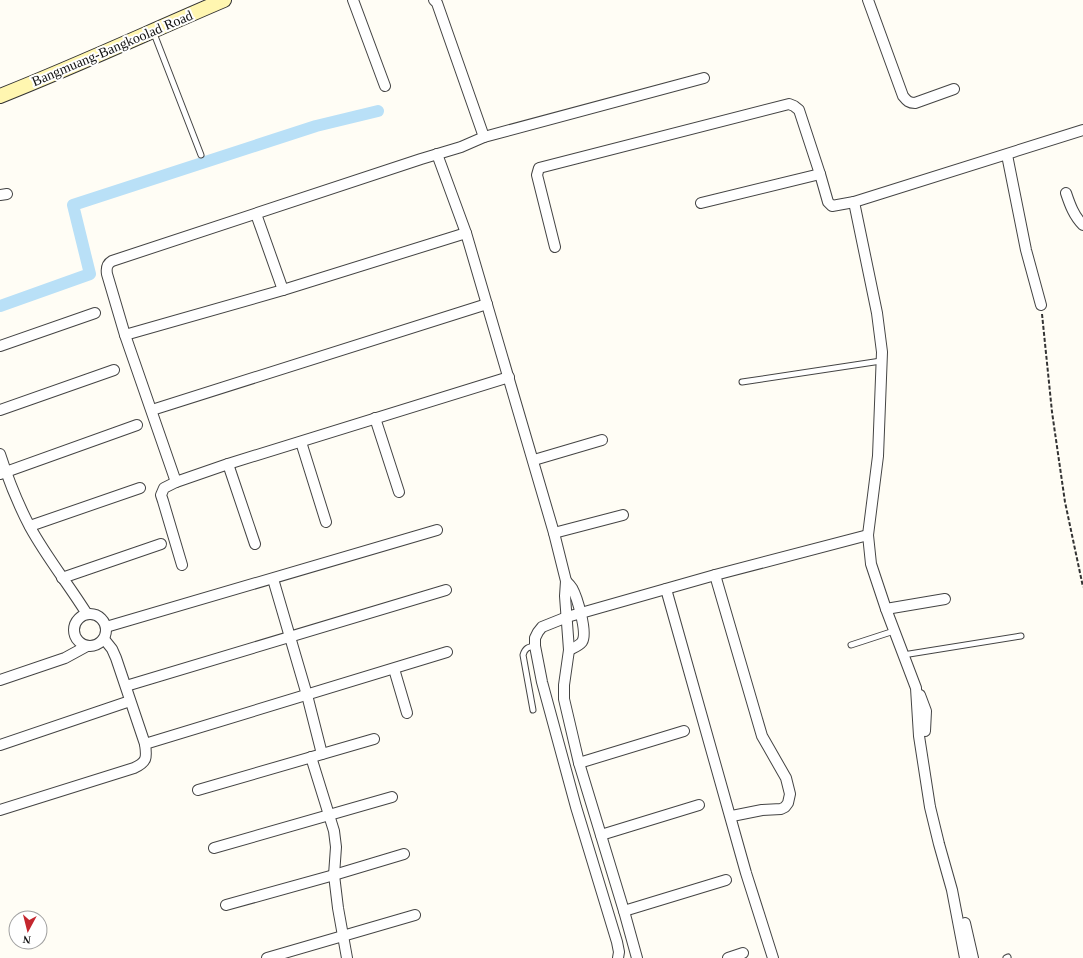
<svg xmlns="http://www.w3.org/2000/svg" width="1083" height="958" font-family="Georgia,serif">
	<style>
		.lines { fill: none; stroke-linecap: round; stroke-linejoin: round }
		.canal { stroke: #b9e0f7; stroke-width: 12 }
		.lane-casing { stroke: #444; stroke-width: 7 }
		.street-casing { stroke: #444; stroke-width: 12 }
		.secondary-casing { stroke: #333; stroke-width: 16 }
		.path { stroke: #333; stroke-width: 2; stroke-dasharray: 4 2; stroke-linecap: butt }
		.lane { stroke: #fff; stroke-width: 5 }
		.street { stroke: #fff; stroke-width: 10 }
		.secondary { stroke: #fff6b0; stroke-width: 14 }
		.labels { text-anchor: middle; stroke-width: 4; stroke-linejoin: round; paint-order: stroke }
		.street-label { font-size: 14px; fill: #111; stroke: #fff }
	</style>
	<rect width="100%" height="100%" fill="#fffdf5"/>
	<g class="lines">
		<!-- canal -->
		<path class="canal" d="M0 306 90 274 73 205 316 126 378 111"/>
		<defs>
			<g id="lane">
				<path d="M153 31 201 155"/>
				<path d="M742 382 881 361"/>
				<path d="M851 645 894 631"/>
				<path d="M903 655 1021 636"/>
				<path d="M533 710 523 655C525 648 528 647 535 646"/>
				<path d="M1006 958 1008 957"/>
			</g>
			<g id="street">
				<path d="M353 0 385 86"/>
				<path d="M868 0 903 96C907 101 909 103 915 103L954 89"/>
				<path d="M484 137 704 78"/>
				<path d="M437 154 466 233 554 533 566 581 565 596 569 650 564 685V699L579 763 624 911 637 958"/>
				<path d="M1007 155 1026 250 1041 305"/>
				<path d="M1066 193C1070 205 1074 216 1083 225"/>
				<path d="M0 195 7 194"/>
				<path d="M854 202 877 313 882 352 878 456 868 535 871 564 886 609 916 688 919 736 930 807 939 844 952 890 965 958"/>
				<path d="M701 203 820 174"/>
				<path d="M256 214 283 290"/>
				<path d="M555 247 537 175 539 168 789 104 794 106 799 110 820 174 828 202 832 206 854 202 1083 130"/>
				<path d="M125 335 283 290 466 233"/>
				<path d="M0 346 95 313"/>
				<path d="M0 410 114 370"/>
				<path d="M152 410 487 304"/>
				<path d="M375 418 399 492"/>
				<path d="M301 442 326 522"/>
				<path d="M0 454C8 479 18 504 30 527 47 558 69 585 87 614"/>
				<path d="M534 460 602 440"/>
				<path d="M228 464 255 544"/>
				<path d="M0 474 137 425"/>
				<path d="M176 482 125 335 107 274C106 268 107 264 112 261L421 159 461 147 484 137 437 3 434 0"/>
				<path d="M30 526 140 488"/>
				<path d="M554 533 623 515"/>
				<path d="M182 565 163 501 161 495 164 488 176 482 228 464 509 377"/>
				<path d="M715 575 762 736 786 778 790 794 788 803 785 807 781 809 762 810 732 816"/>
				<path d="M62 578 161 544"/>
				<path d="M273 579 307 695 322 754"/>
				<path d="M566 581C568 583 570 585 572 588 577 597 588 633 582 642 579 646 573 648 569 650"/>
				<path d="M666 589 746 873 773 958"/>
				<path d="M886 609 945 599"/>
				<circle cx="90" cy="630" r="16"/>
				<path d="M106 627 437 530"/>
				<path d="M394 669 407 713"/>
				<path d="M0 680 65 658 87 646"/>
				<path d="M126 686 446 590"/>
				<path d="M920 695 926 711 925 731"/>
				<path d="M145 744 447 652"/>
				<path d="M0 745 130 701"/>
				<path d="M311 757 334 831 336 847 334 875 338 908 347 958"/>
				<path d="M579 763 684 731"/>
				<path d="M198 790 374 739"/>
				<path d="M0 810 134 768C147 762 147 758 145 744L116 658 112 649 104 639"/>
				<path d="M601 835 699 805"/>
				<path d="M214 848 392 797"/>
				<path d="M226 905 334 875 404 854"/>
				<path d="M624 911 726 880"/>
				<path d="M965 923 973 958"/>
				<path d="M267 958 415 915"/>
				<path d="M618 958 619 952 617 942 576 807 542 682 535 646V638L538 632 542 627 567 617 715 575 868 535"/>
				<path d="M728 958 743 953"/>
			</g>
			<path id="secondary" d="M0 96C76 66 149 32 224 0"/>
		</defs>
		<!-- lane casing -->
		<use href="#lane" class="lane-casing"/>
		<!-- street casing -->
		<use href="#street" class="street-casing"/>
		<!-- secondary casing -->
		<use href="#secondary" class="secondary-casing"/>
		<!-- path -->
		<path class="path" d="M1042 314 1052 412 1065 502 1083 587"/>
		<!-- lane -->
		<use href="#lane" class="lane"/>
		<!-- street -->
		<use href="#street" class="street"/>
		<!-- secondary -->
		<use href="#secondary" class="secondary"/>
	</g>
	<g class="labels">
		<!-- street labels -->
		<g class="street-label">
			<text transform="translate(112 48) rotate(-23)" y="5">Bangmuang-Bangkoolad Road</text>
		</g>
	</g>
	<!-- north arrow -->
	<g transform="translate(28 930) rotate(187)"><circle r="19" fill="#ffffff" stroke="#a0a0a0"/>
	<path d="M0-3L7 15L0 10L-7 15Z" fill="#c4262e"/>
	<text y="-6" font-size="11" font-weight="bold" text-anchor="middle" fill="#111111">N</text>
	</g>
</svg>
